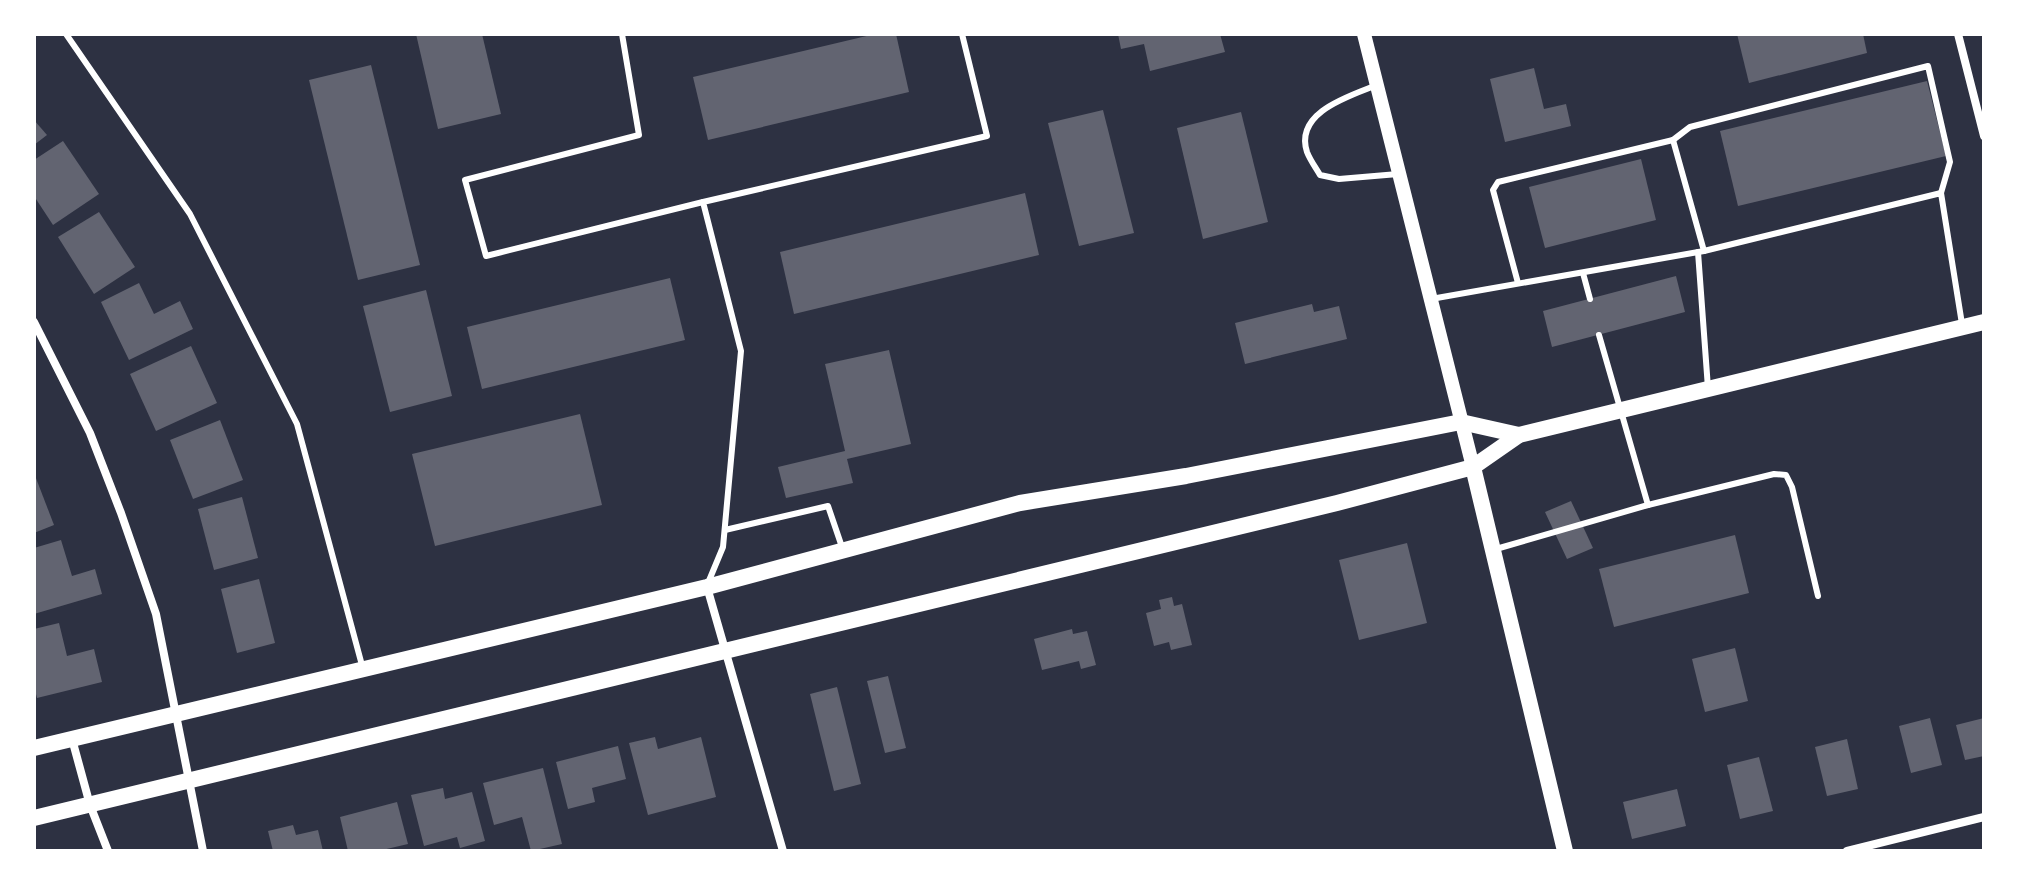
<svg xmlns="http://www.w3.org/2000/svg" width="2018" height="885" font-family="Raleway,sans-serif">
	<style>
		.building { fill: #626471 }
		.lines { fill: none; stroke-linecap: round; stroke-linejoin: round }
		.service { stroke: #fff; stroke-width: 6 }
		.minor { stroke: #fff; stroke-width: 8 }
		.tertiary { stroke: #fff; stroke-width: 14 }
		.secondary { stroke: #fff; stroke-width: 16 }
	</style>
	<rect width="100%" height="100%" fill="#2d3142"/>
	<!-- building -->
	<g class="building">
		<path d="M416 34H482L501 114 438 129Z"/>
		<path d="M875 34H896L909 92 708 140 693 77Z"/>
		<path d="M1118 34H1220L1225 52 1150 71 1144 44 1121 49Z"/>
		<path d="M1737 34H1863L1867 53 1749 83Z"/>
		<path d="M371 65 420 265 358 280 309 80Z"/>
		<path d="M1534 68 1544 109 1566 104 1571 126 1505 142 1490 79Z"/>
		<path d="M1927 81 1946 156 1738 206 1720 131Z"/>
		<path d="M1103 110 1134 233 1079 246 1048 123Z"/>
		<path d="M1241 112 1268 222 1203 239 1177 128Z"/>
		<path d="M34 120 47 135 34 145Z"/>
		<path d="M63 141 99 194 53 225 34 196V160Z"/>
		<path d="M1641 159 1656 220 1545 248 1529 187Z"/>
		<path d="M1025 193 1039 255 794 314 780 252Z"/>
		<path d="M99 212 135 267 94 294 58 237Z"/>
		<path d="M1676 276 1685 312 1552 347 1543 311Z"/>
		<path d="M670 278 685 340 482 389 467 327Z"/>
		<path d="M139 283 154 314 180 301 193 329 129 360 101 302Z"/>
		<path d="M426 290 452 396 390 412 363 306Z"/>
		<path d="M1312 304 1314 312 1339 306 1347 339 1245 364 1235 323Z"/>
		<path d="M191 346 217 403 156 431 130 374Z"/>
		<path d="M889 350 911 444 847 459 853 483 786 498 778 467 845 451 825 364Z"/>
		<path d="M580 414 602 505 435 546 412 454Z"/>
		<path d="M220 420 243 480 193 499 170 440Z"/>
		<path d="M34 473 54 525 34 533Z"/>
		<path d="M242 497 258 558 214 570 198 509Z"/>
		<path d="M1571 501 1593 548 1567 559 1545 512Z"/>
		<path d="M1735 535 1749 593 1614 627 1599 569Z"/>
		<path d="M61 540 72 576 95 569 102 594 34 614V548Z"/>
		<path d="M1407 543 1427 623 1359 640 1339 560Z"/>
		<path d="M259 579 275 643 237 653 221 589Z"/>
		<path d="M1172 597 1174 606 1182 604 1192 645 1171 650 1169 642 1154 646 1146 613 1161 609 1159 600Z"/>
		<path d="M59 623 67 656 94 649 102 682 37 698 34 686V629Z"/>
		<path d="M1072 629 1073 634 1087 631 1096 665 1081 669 1079 661 1042 670 1034 639Z"/>
		<path d="M1735 648 1748 701 1705 712 1692 659Z"/>
		<path d="M888 676 906 748 885 753 867 681Z"/>
		<path d="M837 687 861 784 834 791 810 694Z"/>
		<path d="M1930 718 1942 765 1911 773 1899 726Z"/>
		<path d="M1984 718V756L1965 760 1956 725Z"/>
		<path d="M655 737 658 749 701 737 716 797 648 815 629 743Z"/>
		<path d="M1847 739 1858 789 1827 796 1815 747Z"/>
		<path d="M618 746 626 779 592 788 595 802 568 809 556 762Z"/>
		<path d="M1759 757 1773 811 1740 819 1727 765Z"/>
		<path d="M543 768 562 844 531 851 522 817 494 825 483 783Z"/>
		<path d="M443 788 445 799 472 792 485 841 460 848 457 837 424 846 411 795Z"/>
		<path d="M1677 789 1686 826 1632 839 1623 802Z"/>
		<path d="M397 802 408 844 378 851H348L340 817Z"/>
		<path d="M293 825 296 835 318 830 323 851H273L268 831Z"/>
	</g>
	<g class="lines">
		<!-- service -->
		<g class="service">
			<path d="M66 34 190 214 297 424 363 669"/>
			<path d="M622 34 639 135 465 180 486 256 703 202"/>
			<path d="M1377 85C1350 96 1294 112 1307 152 1310 160 1316 168 1320 175L1339 179 1398 174"/>
			<path d="M1673 140 1704 251"/>
			<path d="M1698 252 1708 388"/>
			<path d="M1583 273 1590 299"/>
			<path d="M1518 283 1493 190 1498 182 1673 140 1690 127 1928 66 1950 162 1941 193"/>
			<path d="M1431 299 1704 251 1941 193 1962 324"/>
			<path d="M1599 335 1648 505"/>
			<path d="M725 530 828 506 843 550"/>
			<path d="M1496 549 1648 505 1774 474 1786 475 1792 487 1818 596"/>
			<path d="M708 583 723 547 741 351 703 202 987 136 962 34"/>
		</g>
		<!-- minor -->
		<g class="minor">
			<path d="M1958 34 1984 136"/>
			<path d="M34 322 90 433 121 513 156 614 203 851"/>
			<path d="M707 587 783 851"/>
			<path d="M72 739 90 805 108 851"/>
			<path d="M1847 851 1984 817"/>
		</g>
		<!-- tertiary -->
		<path class="tertiary" d="M1364 34 1473 467"/>
		<!-- secondary -->
		<g class="secondary">
			<path d="M1473 467 1565 851"/>
			<path d="M34 748 707 587 1020 503 1186 476 1461 422 1519 435"/>
			<path d="M34 818 1337 503 1473 467 1519 435 1984 322"/>
		</g>
	</g>
	<!-- border -->
	<rect width="2018" height="885" fill="none" stroke="#ffffff" stroke-width="72"/>
</svg>
